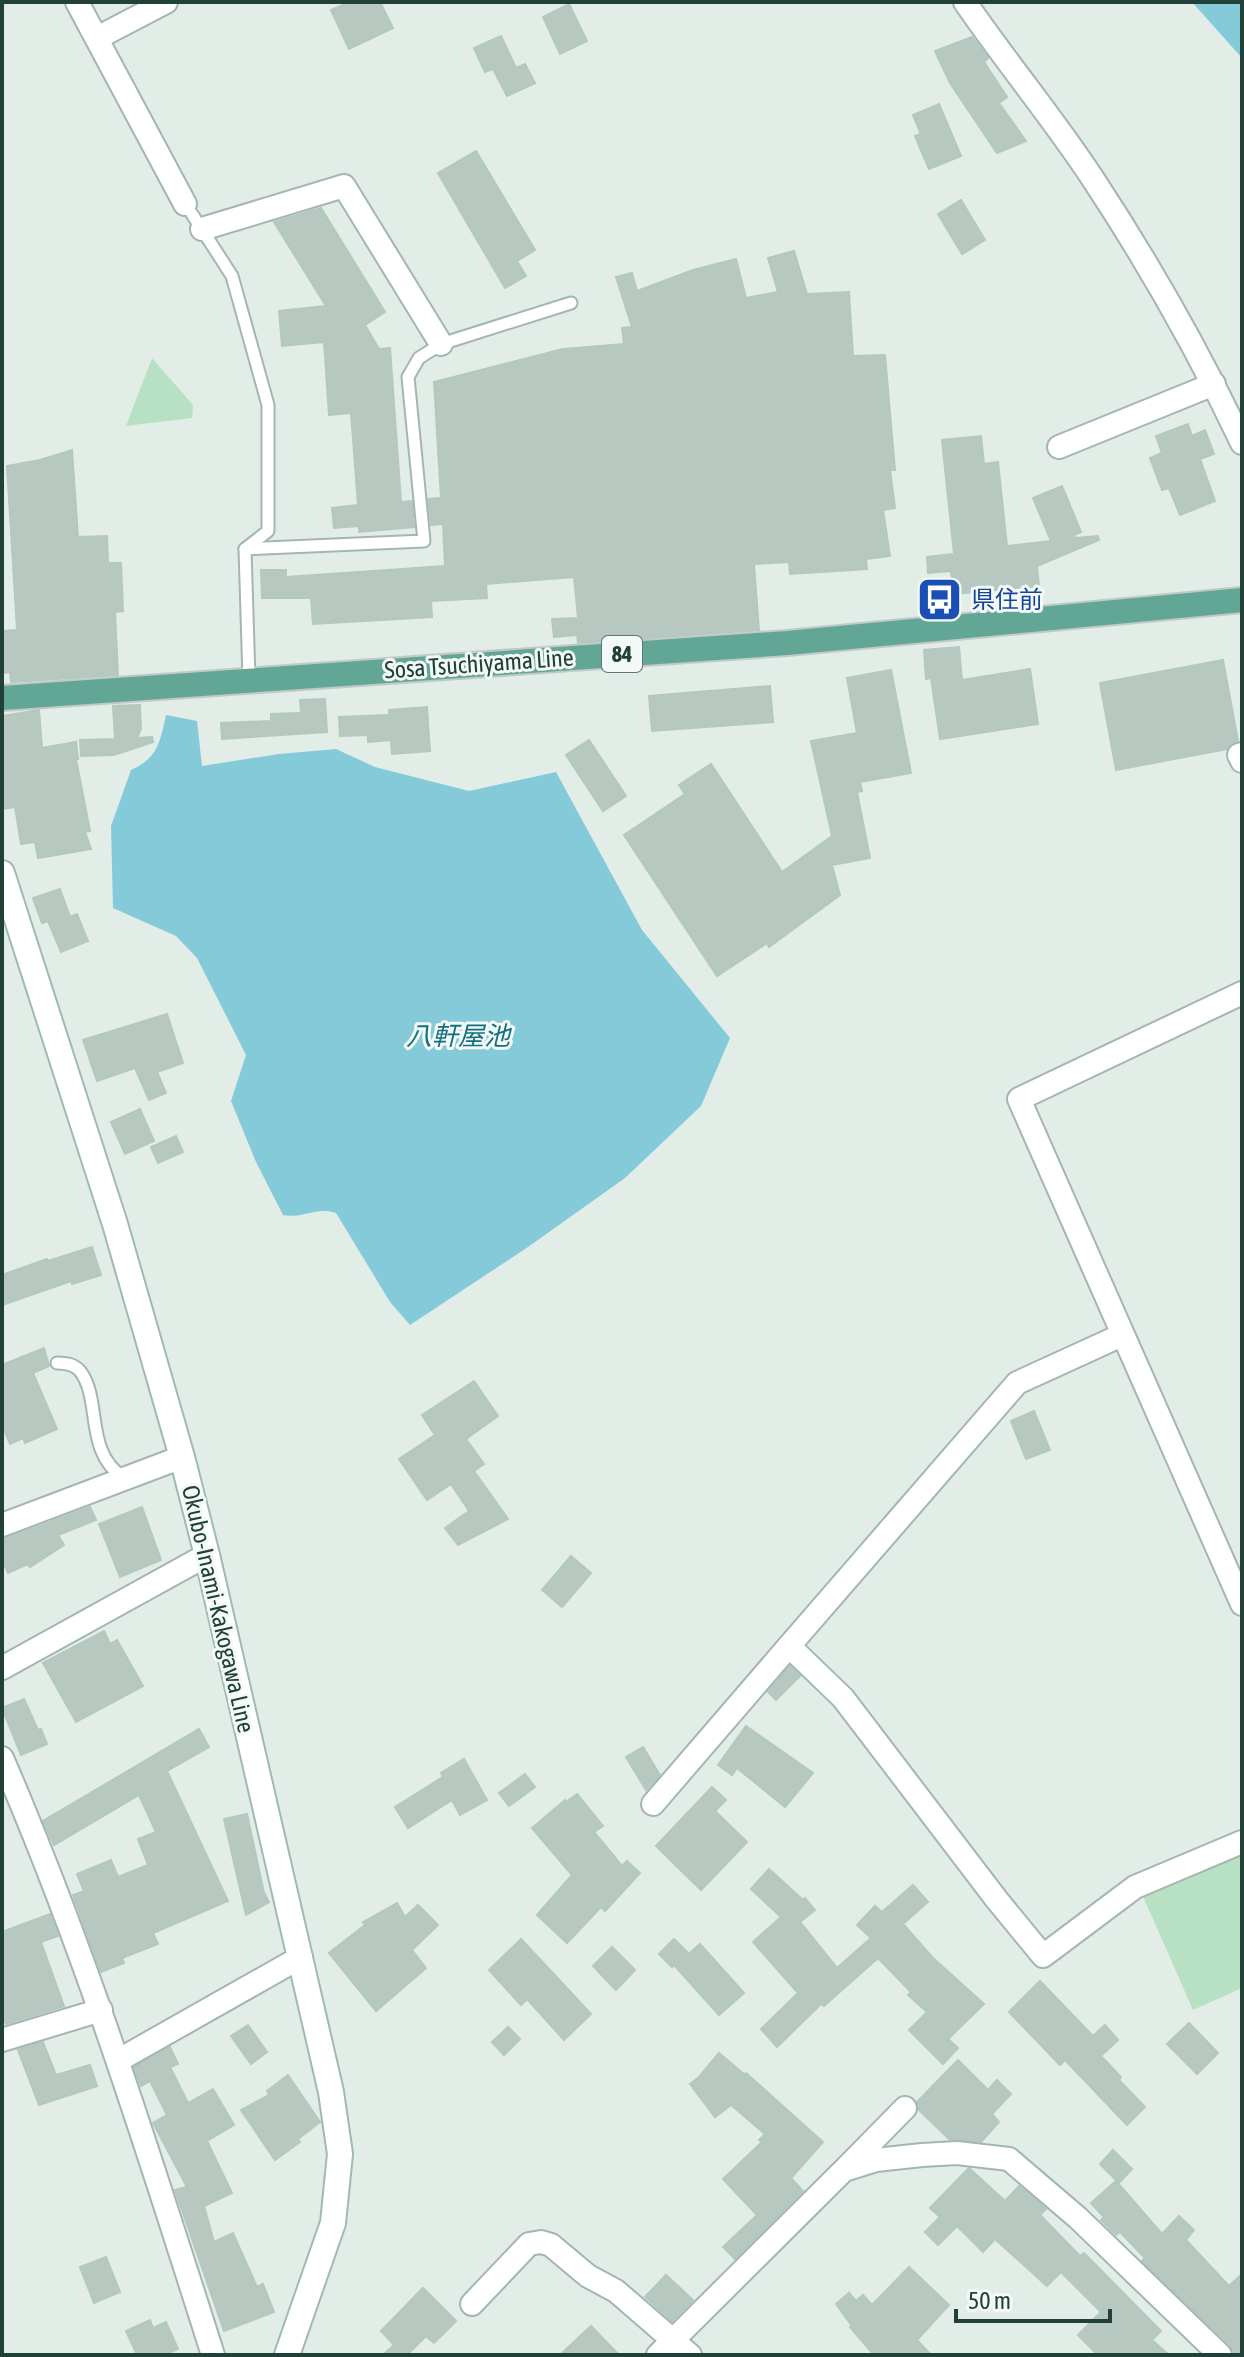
<svg xmlns="http://www.w3.org/2000/svg" width="1244" height="2357" font-family="'Asap Condensed','Noto Sans JP',sans-serif">
	<style>
		.green { fill: #b8e1c4 }
		.water { fill: #84cad8 }
		.building { fill: #b7c8c1; stroke: #b3c8bf; stroke-width: 2 }
		.lines { fill: none; stroke-linecap: round; stroke-linejoin: round }
		.lane-casing { stroke: #a4b6b0; stroke-width: 15 }
		.street-casing { stroke: #a4b6b0; stroke-width: 26 }
		.secondary-casing { stroke: #9fbab1; stroke-width: 28 }
		.primary-casing { stroke: #c1cac7; stroke-width: 28 }
		.lane { stroke: #fff; stroke-width: 11 }
		.street { stroke: #fff; stroke-width: 22 }
		.secondary { stroke: #fff; stroke-width: 24 }
		.primary { stroke: #62a796; stroke-width: 24 }
		.labels { text-anchor: middle; stroke-width: 6; stroke-linejoin: round; paint-order: stroke }
		.shield { fill: #f3f9f6; stroke: #5f7871; stroke-width: 2 }
		.shield-label { font-size: 22px; font-weight: bold; fill: #204038 }
		.transit-label { font-size: 24px; fill: #164399; stroke: #f3f9f6; text-anchor: start }
		.street-label { font-size: 24px; fill: #204038; stroke: #f3f9f6 }
		.water-label { font-size: 26px; font-style: italic; fill: #146f82; stroke: #f3f9f6 }
	</style>
	<rect width="100%" height="100%" fill="#e2ede8"/>
	<!-- green -->
	<g class="green">
		<path d="M152 358 193 405 192 418 126 426Z"/>
		<path d="M1242 1850V1988L1193 2010 1142 1894Z"/>
	</g>
	<!-- water -->
	<g class="water">
		<path d="M1192 2H1242V58Z"/>
		<path d="M166 715 197 721 202 766 279 754 336 749 375 767 469 791 556 772 642 930 730 1038 701 1106 625 1178 528 1247 410 1325 390 1302 336 1213C318 1206 301 1219 283 1215L256 1162 231 1101 246 1055 197 958 176 936 113 908 111 826 131 770C158 758 160 742 166 715Z"/>
	</g>
	<!-- building -->
	<g class="building">
		<path d="M350 2H380L393 28 349 49 331 10Z"/>
		<path d="M569 4 587 41 560 54 543 17Z"/>
		<path d="M501 36 516 68 525 64 535 83 507 96 493 69 485 72 474 48Z"/>
		<path d="M972 37 988 58 984 62 1007 97 999 103 1026 141 997 153 950 83 935 51Z"/>
		<path d="M939 104 961 156 929 169 915 136 921 134 913 115Z"/>
		<path d="M476 151 535 250 517 261 526 276 505 288 438 173Z"/>
		<path d="M961 200 985 240 962 254 938 214Z"/>
		<path d="M321 208 385 312 365 325 379 349 390 348 401 502 412 501 414 527 359 532V526L334 528 332 508 358 505 351 413 329 415 324 342 282 346 279 311 326 306 274 222Z"/>
		<path d="M794 251 807 294 849 292 853 356 885 355 895 470H890L895 508 883 510 890 556 866 559 867 569 790 574 789 562 754 564 759 630 578 643 577 635 554 637 552 619 578 618 574 577 486 584 487 598 431 601 432 617 313 624 311 598H262L261 570H286V577L445 566 443 524 431 525 428 499 441 498 434 382 563 349 624 344 622 328 632 327 616 277 632 273 637 291 693 270 736 259 746 298 778 292 768 258Z"/>
		<path d="M1188 424 1192 436 1205 430 1214 454 1200 459 1215 501 1180 515 1169 488 1162 490 1150 458 1162 453 1156 436Z"/>
		<path d="M981 436 984 464 998 462 1007 546 1051 541 1033 498 1062 486 1081 532 1074 535 1075 538 1098 536 1099 540 1037 566 1039 586 953 594 951 571 928 573 927 557 954 554 942 440Z"/>
		<path d="M72 450 78 537 107 536 108 563H121L123 611 115 612 118 675 11 682 10 672 2 673V631L17 630 7 466 40 460Z"/>
		<path d="M959 647 962 680 1030 669 1038 724 940 739 931 678 926 679 924 650Z"/>
		<path d="M1223 660 1238 741 1227 749 1116 770 1100 683Z"/>
		<path d="M891 670 911 773 860 782 862 791 857 792 870 858 832 865 840 895 769 947 767 943 717 976 624 835 685 794 679 785 711 764 782 872 832 836 811 741 857 733 847 678Z"/>
		<path d="M770 686 773 722 652 731 649 696Z"/>
		<path d="M325 699 327 732 222 739 221 723 271 721V714L301 713 300 700Z"/>
		<path d="M140 705 141 729 137 738 152 737 153 742 114 755 81 756 80 740 115 739 113 706Z"/>
		<path d="M427 707 430 751 392 754 391 740 368 742V735L340 736 339 717 389 715V710Z"/>
		<path d="M39 710 42 748 76 742 78 759H76L90 831 85 832 91 849 38 858 35 842 21 844 15 807 2 809V716Z"/>
		<path d="M589 740 626 796 603 811 566 755Z"/>
		<path d="M60 889 70 917 77 914 88 941 61 952 48 921 42 923 33 898Z"/>
		<path d="M167 1014 183 1063 157 1072 166 1093 149 1100 135 1068 97 1081 83 1040Z"/>
		<path d="M140 1109 154 1141 125 1154 111 1122Z"/>
		<path d="M176 1136 183 1152 158 1163 151 1147Z"/>
		<path d="M92 1247 101 1275 72 1284 71 1281 2 1305V1275L47 1259 48 1261Z"/>
		<path d="M44 1348 49 1366 33 1373 57 1429 25 1443 23 1438 10 1444 2 1425V1365Z"/>
		<path d="M474 1381 498 1416 466 1439 484 1464 474 1471 508 1519 458 1545 445 1528 469 1511 451 1484 427 1500 399 1459 435 1435 422 1415Z"/>
		<path d="M1034 1411 1050 1450 1026 1459 1011 1421Z"/>
		<path d="M90 1507 96 1520 58 1535 64 1545 30 1567 28 1564 8 1573 2 1559V1540Z"/>
		<path d="M142 1507 161 1560 120 1577 99 1524Z"/>
		<path d="M571 1556 591 1573 562 1607 542 1590Z"/>
		<path d="M104 1631 110 1644 117 1640 143 1686 76 1722 43 1663Z"/>
		<path d="M790 1666 800 1676 776 1700 768 1692Z"/>
		<path d="M24 1699 38 1730 41 1729 47 1744 21 1755 2 1708Z"/>
		<path d="M746 1726 813 1773 785 1807 737 1768 732 1775 718 1765Z"/>
		<path d="M199 1729 209 1747 167 1771 228 1901 153 1933 158 1944 122 1958 124 1963 101 1972 73 1895 84 1891 77 1874 111 1860 118 1877 148 1865 138 1839 156 1832 139 1795 54 1845 43 1821Z"/>
		<path d="M643 1747 660 1775 646 1790 626 1757Z"/>
		<path d="M464 1759 487 1800 460 1815 452 1800 408 1828 395 1807 443 1777 441 1773Z"/>
		<path d="M525 1774 535 1787 509 1806 499 1793Z"/>
		<path d="M712 1787 726 1800 715 1811 747 1842 701 1890 656 1846Z"/>
		<path d="M577 1794 603 1826 594 1832 622 1866 627 1861 640 1873 605 1911 601 1907 567 1943 537 1915 572 1875 532 1828 565 1800 566 1802Z"/>
		<path d="M247 1814 264 1893 269 1902 246 1915 224 1819Z"/>
		<path d="M769 1869 803 1900 805 1898 815 1910 800 1922 837 1968 871 1938 857 1925 875 1906 882 1912 913 1885 928 1902 903 1924 933 1958 984 2004 948 2039 958 2048 943 2064 909 2030 927 2012 908 1995 911 1992 878 1958 824 2006 821 2004 777 2047 761 2029 798 1993 753 1942 781 1917 751 1889Z"/>
		<path d="M397 1903 405 1917 418 1905 438 1925 412 1950 426 1968 376 2011 329 1953 365 1925 363 1922Z"/>
		<path d="M50 1914 58 1936 41 1942 64 2006 6 2024 2 2014V1932Z"/>
		<path d="M521 1939 591 2014 564 2040 527 1999 521 2005 489 1970Z"/>
		<path d="M674 1939 689 1954 700 1944 744 1993 719 2015 674 1965 672 1967 659 1954Z"/>
		<path d="M612 1947 635 1970 616 1990 593 1966Z"/>
		<path d="M1040 1981 1093 2036 1105 2025 1118 2040 1101 2056 1121 2077 1119 2080 1145 2107 1127 2125 1065 2060 1060 2065 1009 2012Z"/>
		<path d="M1189 2023 1218 2053 1197 2074 1167 2044Z"/>
		<path d="M248 2025 267 2052 251 2064 231 2036Z"/>
		<path d="M508 2027 520 2039 504 2055 492 2042Z"/>
		<path d="M43 2042 56 2075 90 2065 97 2086 39 2105 18 2050Z"/>
		<path d="M170 2047 178 2064 170 2067 188 2103 213 2089 234 2125 207 2141 232 2193 204 2206 214 2242 233 2233 257 2287 263 2284 274 2312 224 2331 175 2190 187 2187 153 2123 167 2115 150 2081 141 2086 134 2067Z"/>
		<path d="M719 2053 745 2075 746 2073 823 2142 791 2178 803 2191 735 2259 723 2247 757 2215 723 2179 762 2142 759 2140 765 2134 731 2105 715 2117 690 2084 699 2077Z"/>
		<path d="M958 2060 988 2090 997 2080 1011 2094 992 2114 999 2122 981 2142 949 2139 919 2110 917 2102Z"/>
		<path d="M288 2075 320 2122 298 2139 300 2142 275 2160 241 2110 269 2095 267 2091Z"/>
		<path d="M1113 2150 1132 2169 1119 2183 1100 2164Z"/>
		<path d="M969 2168 1005 2201 1019 2186 1046 2209 1040 2215 1080 2256 1084 2253 1161 2331 1152 2340 1169 2355H1098L1078 2335 1101 2312 1061 2272 1047 2286 995 2239 983 2252 957 2226 938 2245 925 2232 940 2217 930 2208Z"/>
		<path d="M1116 2181 1162 2234 1179 2216 1194 2230 1186 2240 1229 2286 1242 2274V2355H1234L1230 2345 1142 2261 1145 2258 1120 2232 1116 2235 1101 2220 1104 2217 1091 2203Z"/>
		<path d="M106 2257 120 2292 94 2303 80 2267Z"/>
		<path d="M909 2267 949 2305 917 2340 931 2355H874L850 2327 852 2326 836 2304 849 2293 856 2301 863 2295 872 2305Z"/>
		<path d="M666 2275 693 2300 672 2321 645 2297Z"/>
		<path d="M423 2288 456 2321 434 2343 426 2336 407 2355H383L394 2345 381 2331Z"/>
		<path d="M150 2320 153 2328 166 2322 178 2349 164 2355H137L126 2331Z"/>
		<path d="M591 2326 619 2355H560Z"/>
	</g>
	<g class="lines">
		<defs>
			<g id="lane">
				<path d="M192 214 232 276 268 405V531L245 549 249 679"/>
				<path d="M245 549 424 541 408 377 419 358 441 344 571 303"/>
				<path d="M57 1363C66 1363 74 1364 80 1371 102 1399 84 1452 123 1477"/>
			</g>
			<g id="street">
				<path d="M77 2 185 204"/>
				<path d="M965 2C1006 62 1053 118 1093 179 1149 264 1199 352 1242 443"/>
				<path d="M97 38 166 2"/>
				<path d="M202 229 344 186 441 344"/>
				<path d="M1059 447 1214 384"/>
				<path d="M1242 754 1239 755 1242 761"/>
				<path d="M1242 993 1019 1099 1242 1604"/>
				<path d="M1122 1335 1017 1383 789 1646 843 1698 997 1900 1043 1956 1135 1887 1242 1842"/>
				<path d="M2 1525 182 1457"/>
				<path d="M2 1668 207 1555"/>
				<path d="M2 1758C86 1952 149 2154 213 2355"/>
				<path d="M653 1804 789 1646"/>
				<path d="M2 2040 101 2010"/>
				<path d="M119 2060 301 1957"/>
				<path d="M847 2167 905 2108"/>
				<path d="M472 2304 529 2244 541 2242 551 2245 588 2276 616 2291 690 2355"/>
				<path d="M658 2355 844 2170 876 2160 922 2155 957 2153 1009 2159 1078 2218 1220 2355"/>
			</g>
			<path id="secondary" d="M2 873 115 1224 182 1457 207 1555 331 2092 340 2154 333 2223 287 2355"/>
			<path id="primary" d="M2 698 787 643 1242 600"/>
		</defs>
		<!-- lane casing -->
		<use href="#lane" class="lane-casing"/>
		<!-- street casing -->
		<use href="#street" class="street-casing"/>
		<!-- secondary casing -->
		<use href="#secondary" class="secondary-casing"/>
		<!-- primary casing -->
		<use href="#primary" class="primary-casing"/>
		<!-- lane -->
		<use href="#lane" class="lane"/>
		<!-- street -->
		<use href="#street" class="street"/>
		<!-- secondary -->
		<use href="#secondary" class="secondary"/>
		<!-- primary -->
		<use href="#primary" class="primary"/>
	</g>
	<!-- icons -->
	<defs>
		<symbol id="bus-square" viewBox="-11 -11 22 22"><rect x="-9" y="-9" width="18" height="18" rx="4" fill="#1a4fb4" stroke="#f3f9f6"/><path d="M-5-6H5V4H4V6H2V4H-2V6H-4V4H-5ZM-3.5-4V0h7V-4ZM-3.5 1.2v1.5H-2V1.2ZM2 1.2v1.5H3.5V1.2Z" fill="#fff"/></symbol>
	</defs>
	<g fill-rule="evenodd">
		<use href="#bus-square" x="914" y="574" width="51" height="51"/>
	</g>
	<g class="labels">
		<!-- shield labels -->
		<rect class="shield" x="602" y="636" width="40" height="36" rx="6"/>
		<g class="shield-label">
			<text x="622" y="662">84</text>
		</g>
		<!-- transit labels -->
		<g class="transit-label">
			<text x="971" y="608">県住前</text>
		</g>
		<!-- street labels -->
		<g class="street-label">
			<text transform="translate(479 664) rotate(-4)" y="8">Sosa Tsuchiyama Line</text>
			<text transform="translate(218 1609) rotate(77)" y="8">Okubo-Inami-Kakogawa Line</text>
		</g>
		<!-- water labels -->
		<g class="water-label">
			<text x="458" y="1045">八軒屋池</text>
		</g>
	</g>
	<!-- border -->
	<rect width="1244" height="2357" fill="none" stroke="#204038" stroke-width="8"/>
	<!-- scale -->
	<path d="M956 2309v12h154v-12" fill="none" stroke="#204038" stroke-width="4"/>
	<text x="968" y="2309" font-size="24" fill="#204038" stroke="#f3f9f6" stroke-width="6" paint-order="stroke">50 m</text>
</svg>
